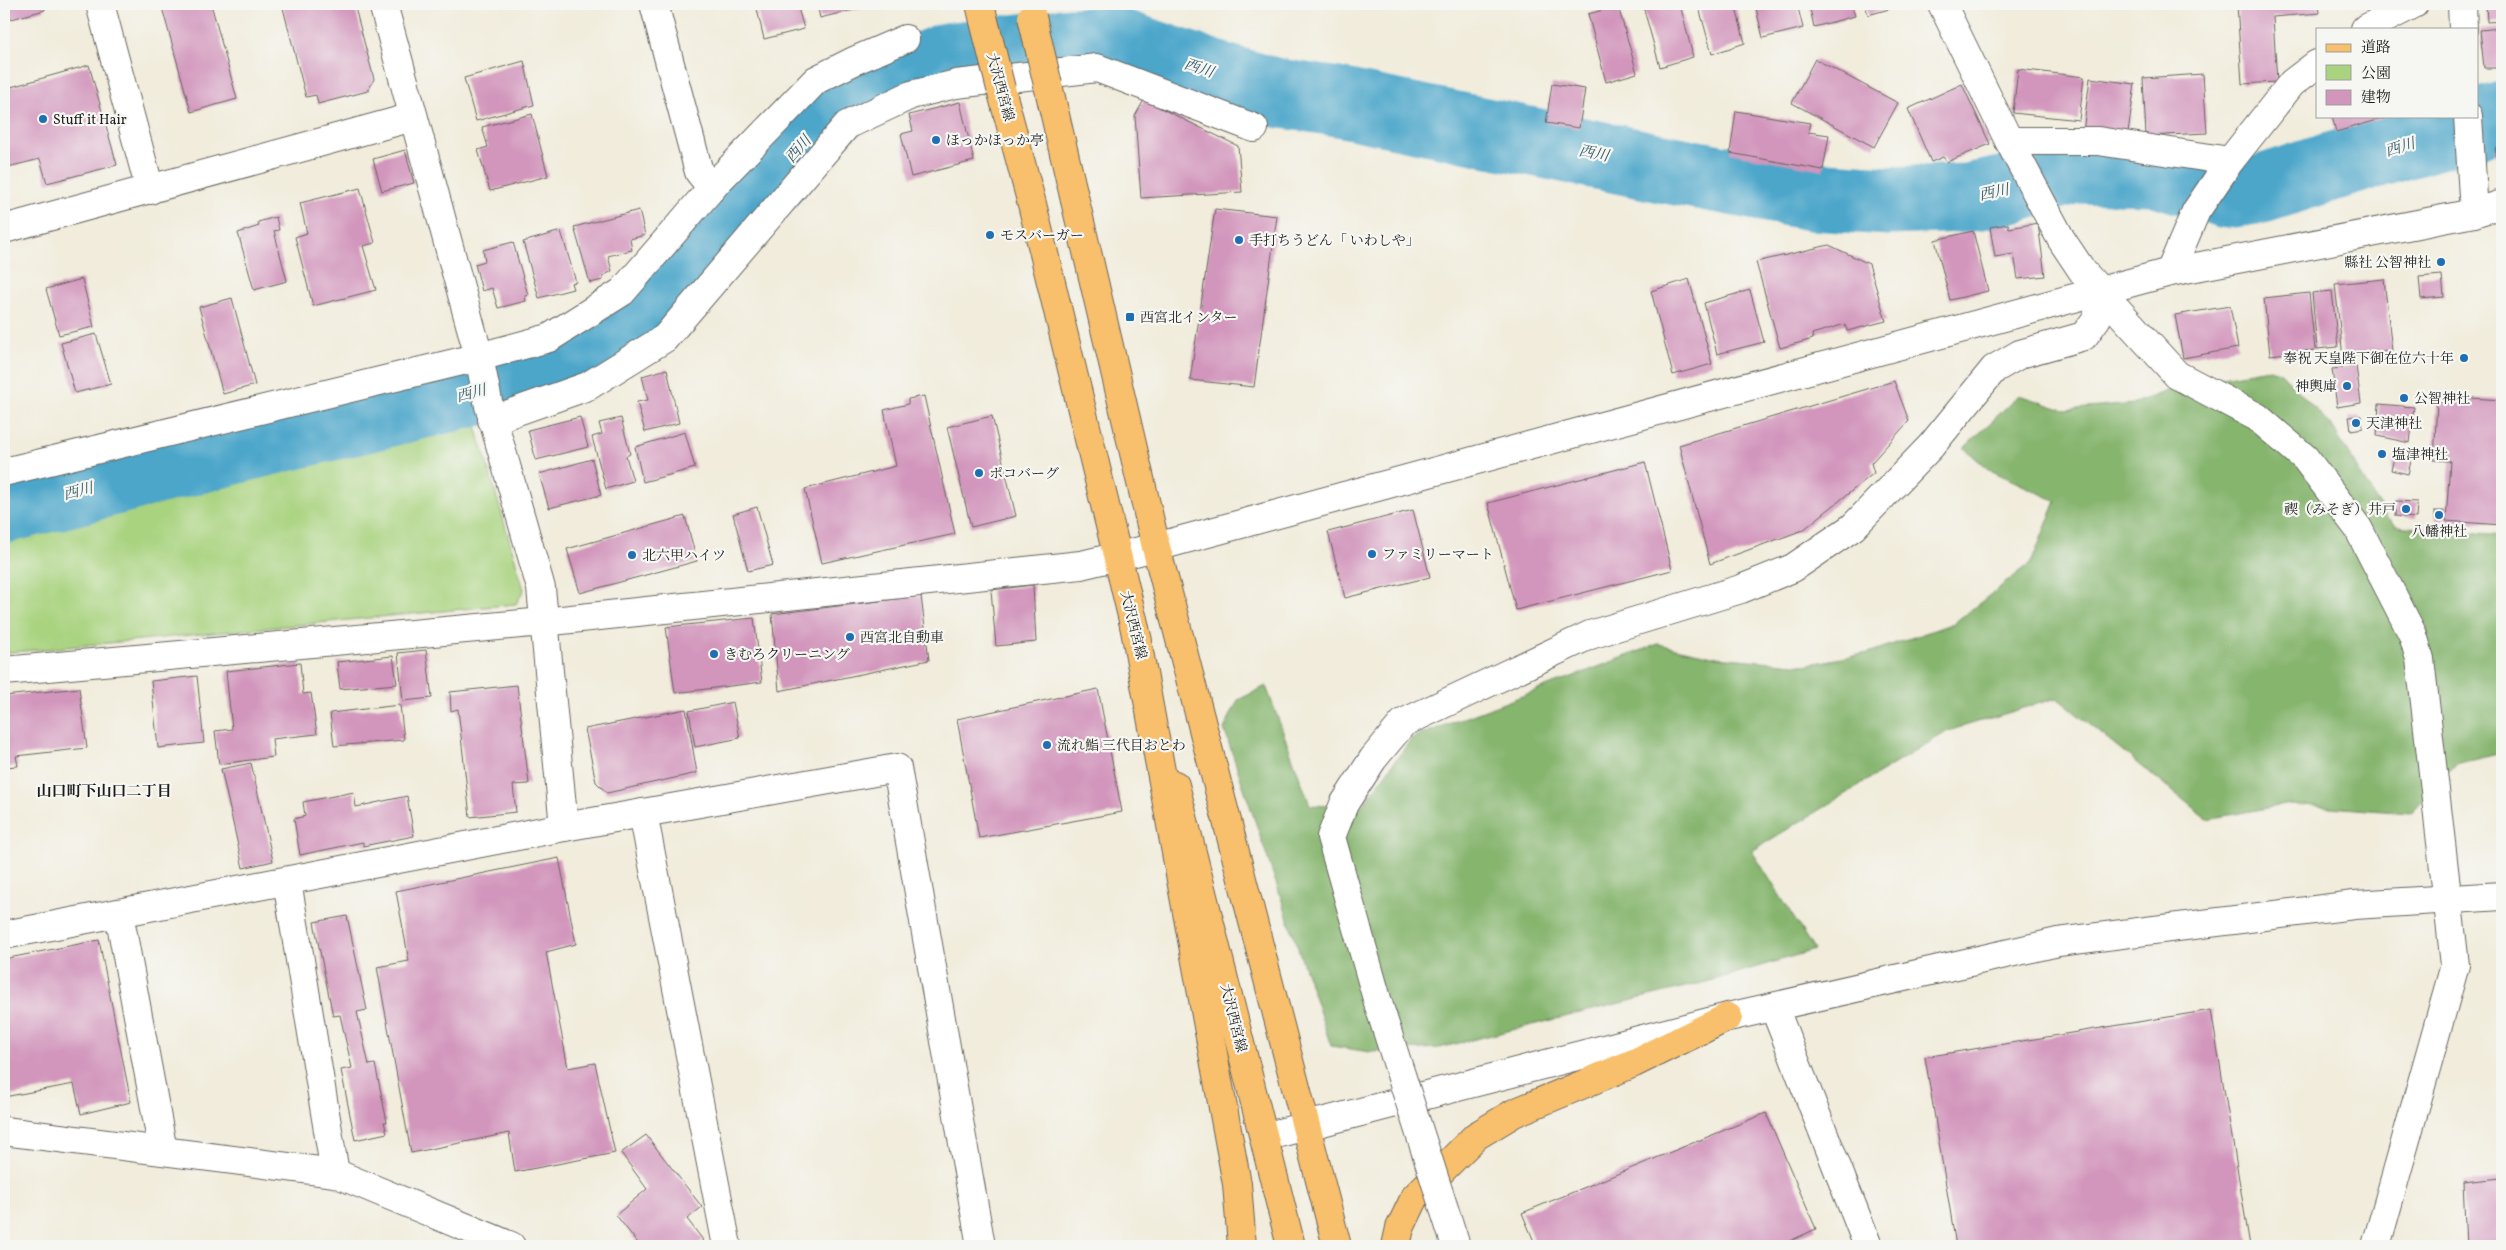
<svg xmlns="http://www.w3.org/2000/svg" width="2506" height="1250" font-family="Vollkorn,'Noto Serif JP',serif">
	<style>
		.green { fill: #a9d37f; stroke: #62784e }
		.forest { fill: #86b56e; stroke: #516845 }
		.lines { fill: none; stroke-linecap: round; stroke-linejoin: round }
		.river { stroke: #4ca6ca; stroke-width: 69 }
		.building { fill: #d295bc }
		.minor-casing { stroke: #67655f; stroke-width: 30 }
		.major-casing { stroke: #67655f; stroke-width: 30 }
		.highway-casing { stroke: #67655f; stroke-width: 30 }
		.minor { stroke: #fff; stroke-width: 28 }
		.major { stroke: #f8bf6c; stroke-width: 28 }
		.highway { stroke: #f8bf6c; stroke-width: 28 }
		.minor-bridge-casing { stroke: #67655f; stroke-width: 30; stroke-linecap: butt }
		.major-bridge-casing { stroke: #67655f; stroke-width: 30; stroke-linecap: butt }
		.minor-bridge { stroke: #fff; stroke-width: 28 }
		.major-bridge { stroke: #f8bf6c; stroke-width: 28 }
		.poi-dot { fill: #1f6fb2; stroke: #f6f6f2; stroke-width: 2 }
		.labels { text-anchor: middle; stroke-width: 4.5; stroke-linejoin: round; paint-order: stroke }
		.street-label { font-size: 14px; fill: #1c1c1c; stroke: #f6f6f2 }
		.poi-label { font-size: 14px; fill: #1c1c1c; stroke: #f6f6f2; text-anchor: start }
		.water-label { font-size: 15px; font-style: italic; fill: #325a6a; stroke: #f6f6f2 }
		.neighbourhood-label { font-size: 15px; font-weight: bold; fill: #1c1c1c; stroke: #f6f6f2 }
	</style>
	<rect width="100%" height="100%" fill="#f6f6f2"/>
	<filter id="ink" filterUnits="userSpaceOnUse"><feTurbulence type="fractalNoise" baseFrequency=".02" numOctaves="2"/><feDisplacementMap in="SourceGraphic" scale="10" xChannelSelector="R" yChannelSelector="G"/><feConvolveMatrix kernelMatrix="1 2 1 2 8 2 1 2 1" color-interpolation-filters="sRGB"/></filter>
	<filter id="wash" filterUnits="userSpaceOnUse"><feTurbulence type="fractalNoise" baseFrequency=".0096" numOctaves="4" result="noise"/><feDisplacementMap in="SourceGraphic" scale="20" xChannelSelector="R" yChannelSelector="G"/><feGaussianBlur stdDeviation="1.12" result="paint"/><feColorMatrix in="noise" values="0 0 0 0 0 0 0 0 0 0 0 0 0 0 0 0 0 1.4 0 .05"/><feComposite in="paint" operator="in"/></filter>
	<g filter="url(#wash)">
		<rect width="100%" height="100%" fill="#f1ecdb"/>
		<!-- green -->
		<path class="green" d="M475 423 524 590 516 604 4 653V544Z"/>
		<!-- forest -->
		<path class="forest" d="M2269 369 2280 372 2331 425 2385 515 2396 526 2502 535V753L2455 764 2410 813 2290 804 2207 819 2057 698 1948 731 1752 851 1814 950 1714 980 1439 1048 1370 1052 1331 1046 1224 729 1238 700 1266 686 1310 805 1361 807 1412 738 1658 644 1717 657 1805 665 1868 653 1954 623 2031 563 2056 501 1988 469 1964 448 2019 395 2064 410 2134 404 2187 383Z"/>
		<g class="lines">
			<!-- river -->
			<path class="river" d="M4 509 265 442 549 374 644 320 699 265 826 117 853 96 946 57 1071 42 1113 41 1220 77 1277 93 1338 102 1666 169 1811 196 1889 201 1966 198 2012 189 2075 169 2154 171 2226 194 2262 189 2324 169 2502 116"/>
		</g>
		<g id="blocks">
			<!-- building -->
			<g class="building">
				<path d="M4 4H44L45 10 4 21Z"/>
				<path d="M161 4H211L237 99 191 112Z"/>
				<path d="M282 4H354L374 79 368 91 318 104 316 95 306 97Z"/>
				<path d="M778 4H797L804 29 764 39 757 9Z"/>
				<path d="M817 4H876L820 18Z"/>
				<path d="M1651 4H1680L1693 57 1660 67 1643 6Z"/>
				<path d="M1698 4H1735L1745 43 1712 54Z"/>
				<path d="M1755 4H1797L1803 28 1763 38Z"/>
				<path d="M1809 4H1851L1855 16 1814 27Z"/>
				<path d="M1865 4H1907L1868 15Z"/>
				<path d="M2237 4H2319L2320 13 2273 17 2277 82 2242 84Z"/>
				<path d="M2486 4H2502V21L2487 22Z"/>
				<path d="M1618 6 1637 73 1606 82 1588 14Z"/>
				<path d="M2502 28V68H2484L2480 30Z"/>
				<path d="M1815 59 1898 103 1874 147 1792 103Z"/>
				<path d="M524 61 534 105 476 121 464 78Z"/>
				<path d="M89 65 117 165 47 183 40 159 4 168V89Z"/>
				<path d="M2018 69 2084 77 2079 120 2013 113Z"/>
				<path d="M2203 74 2207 133 2146 136 2143 78Z"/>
				<path d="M2090 78 2135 84 2127 139 2083 132Z"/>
				<path d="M1552 84 1585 89 1579 128 1546 123Z"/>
				<path d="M1962 84 1990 144 1947 162 1943 157 1931 162 1908 109Z"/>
				<path d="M1144 100 1238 146 1242 192 1141 198 1135 116Z"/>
				<path d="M960 102 974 161 911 177 901 134 913 131 909 115Z"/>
				<path d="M1736 111 1810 123 1808 132 1829 135 1823 170 1730 153Z"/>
				<path d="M532 114 548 176 490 191 478 150 488 147 482 127Z"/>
				<path d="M2332 116H2388V117L2336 132Z"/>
				<path d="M2502 147V176H2501L2495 149Z"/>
				<path d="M405 150 414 183 382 191 373 159Z"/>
				<path d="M360 188 375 243 363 246 376 290 313 306 295 237 307 233 300 203Z"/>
				<path d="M1215 209 1277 216 1254 387 1190 380Z"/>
				<path d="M639 210 645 235 630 239 632 250 608 256 612 271 603 276V280L590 283 574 227Z"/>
				<path d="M276 217 279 230 274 231 287 281 254 290 238 233 259 226 258 222Z"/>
				<path d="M2038 223 2045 276 2018 279 2014 254 1995 257 1990 227 2008 224 2009 228Z"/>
				<path d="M561 231 576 282 571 283 573 289 539 298 523 242Z"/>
				<path d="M1973 231 1988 291 1950 300 1935 240Z"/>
				<path d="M513 242 528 295 525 296 526 301 498 308 492 288 482 291 475 264 485 261 483 250Z"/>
				<path d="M1829 245 1869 264 1886 321 1847 331 1845 324 1812 334 1813 339 1780 348 1756 262Z"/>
				<path d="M2442 275 2444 297 2421 299 2419 277Z"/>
				<path d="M82 279 94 327 59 335 46 289Z"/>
				<path d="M1689 279 1712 364 1673 375 1651 291Z"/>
				<path d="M2384 279 2392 351 2343 357 2335 284Z"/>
				<path d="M1750 290 1764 342 1717 354 1704 303Z"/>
				<path d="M2332 291 2338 347 2317 349 2312 293Z"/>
				<path d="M2309 293 2315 350 2270 355 2264 298Z"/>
				<path d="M232 298 255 385 223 394 199 307Z"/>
				<path d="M2230 306 2238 348 2183 358 2175 315Z"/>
				<path d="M96 334 111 384 75 393 61 343Z"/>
				<path d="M2356 366 2361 403 2337 407 2332 369Z"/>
				<path d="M667 369 679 423 645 432 637 402 648 400 642 376Z"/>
				<path d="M1894 381 1909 421 1871 463 1874 473 1803 530 1710 564 1679 445Z"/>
				<path d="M924 396 955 534 822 563 805 489 896 466 884 410 908 404V399Z"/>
				<path d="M2454 397 2502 400V525L2446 521 2450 461 2434 460 2437 402 2453 403Z"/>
				<path d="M2379 404 2414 407 2410 443 2377 436Z"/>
				<path d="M992 416 1016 516 971 527 947 427Z"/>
				<path d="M2361 416 2363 428 2351 430 2349 417Z"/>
				<path d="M580 417 588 447 536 460 528 430Z"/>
				<path d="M621 418 630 454 626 456 633 481 606 489 592 437 602 434 599 423Z"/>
				<path d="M685 432 695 468 643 482 635 447Z"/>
				<path d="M2394 458 2411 461 2408 474 2391 470Z"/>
				<path d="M592 459 601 495 549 508 539 474Z"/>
				<path d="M1645 462 1672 570 1516 610 1488 503Z"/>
				<path d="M2396 501 2417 502 2416 518 2395 516Z"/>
				<path d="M757 507 773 565 748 571 733 514Z"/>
				<path d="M1413 510 1430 577 1345 598 1328 532Z"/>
				<path d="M2435 511H2444L2443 520 2435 519Z"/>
				<path d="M685 516 697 561 580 593 567 549Z"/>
				<path d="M1033 585 1036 642 996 646 991 590Z"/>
				<path d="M921 596 929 660 779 691 772 614Z"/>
				<path d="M754 618 762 682 675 693 666 627Z"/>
				<path d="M426 650 432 698 403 701 398 653Z"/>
				<path d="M393 656 397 684 340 689 337 662Z"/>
				<path d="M300 663 303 694 311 693 317 734 272 739 274 757 219 764 215 731 232 729 226 671Z"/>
				<path d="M197 676 204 743 158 748 151 681Z"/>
				<path d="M517 685 529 784 513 785 516 812 470 817 458 709 451 711 450 692Z"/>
				<path d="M79 688 87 748 16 756 18 766 4 767V696Z"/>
				<path d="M1098 689 1122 812 979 838 957 719Z"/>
				<path d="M733 702 740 738 695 747 689 711Z"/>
				<path d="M400 705 404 740 334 746 330 713Z"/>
				<path d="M686 709 697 773 607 793 596 782 585 729Z"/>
				<path d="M251 763 273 861 243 868 221 769Z"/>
				<path d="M354 792 356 807 407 796 414 836 363 846V842L300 855 294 819 305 816 303 802Z"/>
				<path d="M559 858 576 944 546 952 568 1068 595 1063 615 1153 515 1172 509 1133 411 1153 377 967 409 961 396 891Z"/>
				<path d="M347 916 367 1010 357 1012 369 1065 375 1064 387 1122H384L387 1133 355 1140 341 1070 352 1068 340 1015 333 1016 314 922Z"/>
				<path d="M99 940 131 1102 81 1114 74 1084 4 1097V959Z"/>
				<path d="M2211 1010 2250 1246H1956L1925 1057Z"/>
				<path d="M1766 1113 1816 1229 1779 1246H1536L1522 1213Z"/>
				<path d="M646 1135 702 1207 687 1219 703 1240 696 1246H640L616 1215 647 1189 621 1153Z"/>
				<path d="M2502 1178V1246H2466L2463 1182Z"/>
			</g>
		</g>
	</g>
	<g filter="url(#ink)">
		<use href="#blocks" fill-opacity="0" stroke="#67655f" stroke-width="1"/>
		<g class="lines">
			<defs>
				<g id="minor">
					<path d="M100 4 150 190"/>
					<path d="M383 4 479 357 489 406 541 588 564 827"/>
					<path d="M654 4 699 172 712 188"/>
					<path d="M1942 4 2009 141 2061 239 2083 272 2177 375 2257 417 2305 458 2358 528 2413 635 2420 659 2455 965 2376 1246"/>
					<path d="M2462 4 2463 29"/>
					<path d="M2365 29 2414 4"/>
					<path d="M2468 116 2474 213"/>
					<path d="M2009 141H2098L2230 161"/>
					<path d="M4 229 413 117"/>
					<path d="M2170 272 2196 211 2230 161 2292 83 2317 64"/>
					<path d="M492 420 588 386 665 338 847 125 911 95 956 84 1097 68 1254 128"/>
					<path d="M4 472 479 357 549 338 622 292 716 183 816 80 856 60 905 39"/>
					<path d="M4 671 543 622 1081 565 1156 547 2170 272 2474 213 2502 204"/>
					<path d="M643 813 727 1246"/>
					<path d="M287 881 335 1173"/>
					<path d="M119 913 163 1151"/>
					<path d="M4 935 564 827 897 768 981 1246"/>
					<path d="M1379 1006 1331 837 1344 804 1373 759 1403 723 1590 635 1741 589 1793 568 1853 527 1931 446 1994 369 2020 354 2084 336 2097 318 2101 291"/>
					<path d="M1774 1007 1868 1246"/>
					<path d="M4 1131 335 1173 511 1246"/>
					<path d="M1264 1137 1728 1017 2058 942 2354 905 2502 896"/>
				</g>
				<g id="major">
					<path d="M980 4 984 21"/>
					<path d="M1048 85 1156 547 1337 1246"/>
					<path d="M1001 89 1032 204 1138 641"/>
					<path d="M1175 785 1291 1246"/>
					<path d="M1396 1246 1400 1228 1415 1197 1476 1136 1514 1113 1634 1063 1728 1017"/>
				</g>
				<path id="highway" d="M1133 619 1237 1184 1242 1246"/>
			</defs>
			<!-- minor casing -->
			<use href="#minor" class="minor-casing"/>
			<!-- major casing -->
			<use href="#major" class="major-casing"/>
			<!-- highway casing -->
			<use href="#highway" class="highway-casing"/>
			<!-- minor -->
			<use href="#minor" class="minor"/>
			<!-- major -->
			<use href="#major" class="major"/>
			<!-- highway -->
			<use href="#highway" class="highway"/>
			<defs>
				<path id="minor-bridge" d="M1379 1006 1456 1246"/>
				<g id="major-bridge">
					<path d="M1032 17 1048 85"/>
					<path d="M984 21 1001 89"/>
				</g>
			</defs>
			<!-- minor-bridge casing -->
			<use href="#minor-bridge" class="minor-bridge-casing"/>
			<!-- major-bridge casing -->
			<use href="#major-bridge" class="major-bridge-casing"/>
			<!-- minor-bridge -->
			<use href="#minor-bridge" class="minor-bridge"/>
			<!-- major-bridge -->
			<use href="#major-bridge" class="major-bridge"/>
		</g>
	</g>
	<!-- markers -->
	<g class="poi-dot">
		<circle cx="43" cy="119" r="5"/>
		<circle cx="936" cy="140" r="5"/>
		<circle cx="990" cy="235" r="5"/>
		<circle cx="1239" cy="240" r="5"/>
		<circle cx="2441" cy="262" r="5"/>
		<rect x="1125" y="312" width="10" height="10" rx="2.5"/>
		<circle cx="2464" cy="358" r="5"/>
		<circle cx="2347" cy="386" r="5"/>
		<circle cx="2404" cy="398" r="5"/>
		<circle cx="2356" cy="423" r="5"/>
		<circle cx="2382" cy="454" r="5"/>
		<circle cx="979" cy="473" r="5"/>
		<circle cx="2406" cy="509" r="5"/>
		<circle cx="2439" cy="515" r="5"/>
		<circle cx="1372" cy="554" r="5"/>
		<circle cx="632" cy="555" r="5"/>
		<circle cx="850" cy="637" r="5"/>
		<circle cx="714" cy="654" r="5"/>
		<circle cx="1047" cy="745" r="5"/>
	</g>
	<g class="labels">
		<!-- street labels -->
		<g class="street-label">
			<text transform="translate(1001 87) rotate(75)" y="5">大沢西宮線</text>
			<text transform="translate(1134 625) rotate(76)" y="5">大沢西宮線</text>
			<text transform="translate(1234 1018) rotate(76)" y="5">大沢西宮線</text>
		</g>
		<!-- poi labels -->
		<g class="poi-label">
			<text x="53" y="124">Stuff it Hair</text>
			<text x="946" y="145">ほっかほっか亭</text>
			<text x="1000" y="240">モスバーガー</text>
			<text x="1249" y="245">手打ちうどん「 いわしや」</text>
			<text x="2431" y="267" text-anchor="end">縣社 公智神社</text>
			<text x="1140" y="322">西宮北インター</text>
			<text x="2454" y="363" text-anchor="end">奉祝 天皇陛下御在位六十年</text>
			<text x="2337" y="391" text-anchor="end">神輿庫</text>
			<text x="2414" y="403">公智神社</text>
			<text x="2366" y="428">天津神社</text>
			<text x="2392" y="459">塩津神社</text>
			<text x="989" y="478">ポコバーグ</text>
			<text x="2396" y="514" text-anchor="end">禊（みそぎ）井戸</text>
			<text x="2439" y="536" text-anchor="middle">八幡神社</text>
			<text x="1382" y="559">ファミリーマート</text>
			<text x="642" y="560">北六甲ハイツ</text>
			<text x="860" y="642">西宮北自動車</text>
			<text x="724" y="659">きむろクリーニング</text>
			<text x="1057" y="750">流れ鮨 三代目おとわ</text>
		</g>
		<!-- water labels -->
		<g class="water-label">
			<text transform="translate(1199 68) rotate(18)" y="5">西川</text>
			<text transform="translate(2400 147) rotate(-17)" y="5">西川</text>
			<text transform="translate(798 149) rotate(-49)" y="5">西川</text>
			<text transform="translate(1594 153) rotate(11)" y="5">西川</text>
			<text transform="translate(1994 192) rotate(-12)" y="5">西川</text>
			<text transform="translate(471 393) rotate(-14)" y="5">西川</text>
			<text transform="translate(78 491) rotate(-14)" y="5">西川</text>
		</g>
		<!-- neighbourhood labels -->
		<g class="neighbourhood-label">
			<text x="104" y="796">山口町下山口二丁目</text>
		</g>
	</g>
	<!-- margin -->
	<rect width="2506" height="1250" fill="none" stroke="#f6f6f2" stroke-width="20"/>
	<!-- legend -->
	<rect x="2316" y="28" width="162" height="90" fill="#f6f6f2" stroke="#9f9f9c"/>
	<rect x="2326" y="44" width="25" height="8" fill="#f8bf6c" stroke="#9f9f9c"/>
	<text x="2361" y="52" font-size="15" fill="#1c1c1c">道路</text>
	<rect x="2326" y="65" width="25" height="15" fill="#a9d37f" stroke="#9f9f9c"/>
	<text x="2361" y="78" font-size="15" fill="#1c1c1c">公園</text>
	<rect x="2326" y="90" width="25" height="15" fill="#d295bc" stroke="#9f9f9c"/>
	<text x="2361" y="102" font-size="15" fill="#1c1c1c">建物</text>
</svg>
